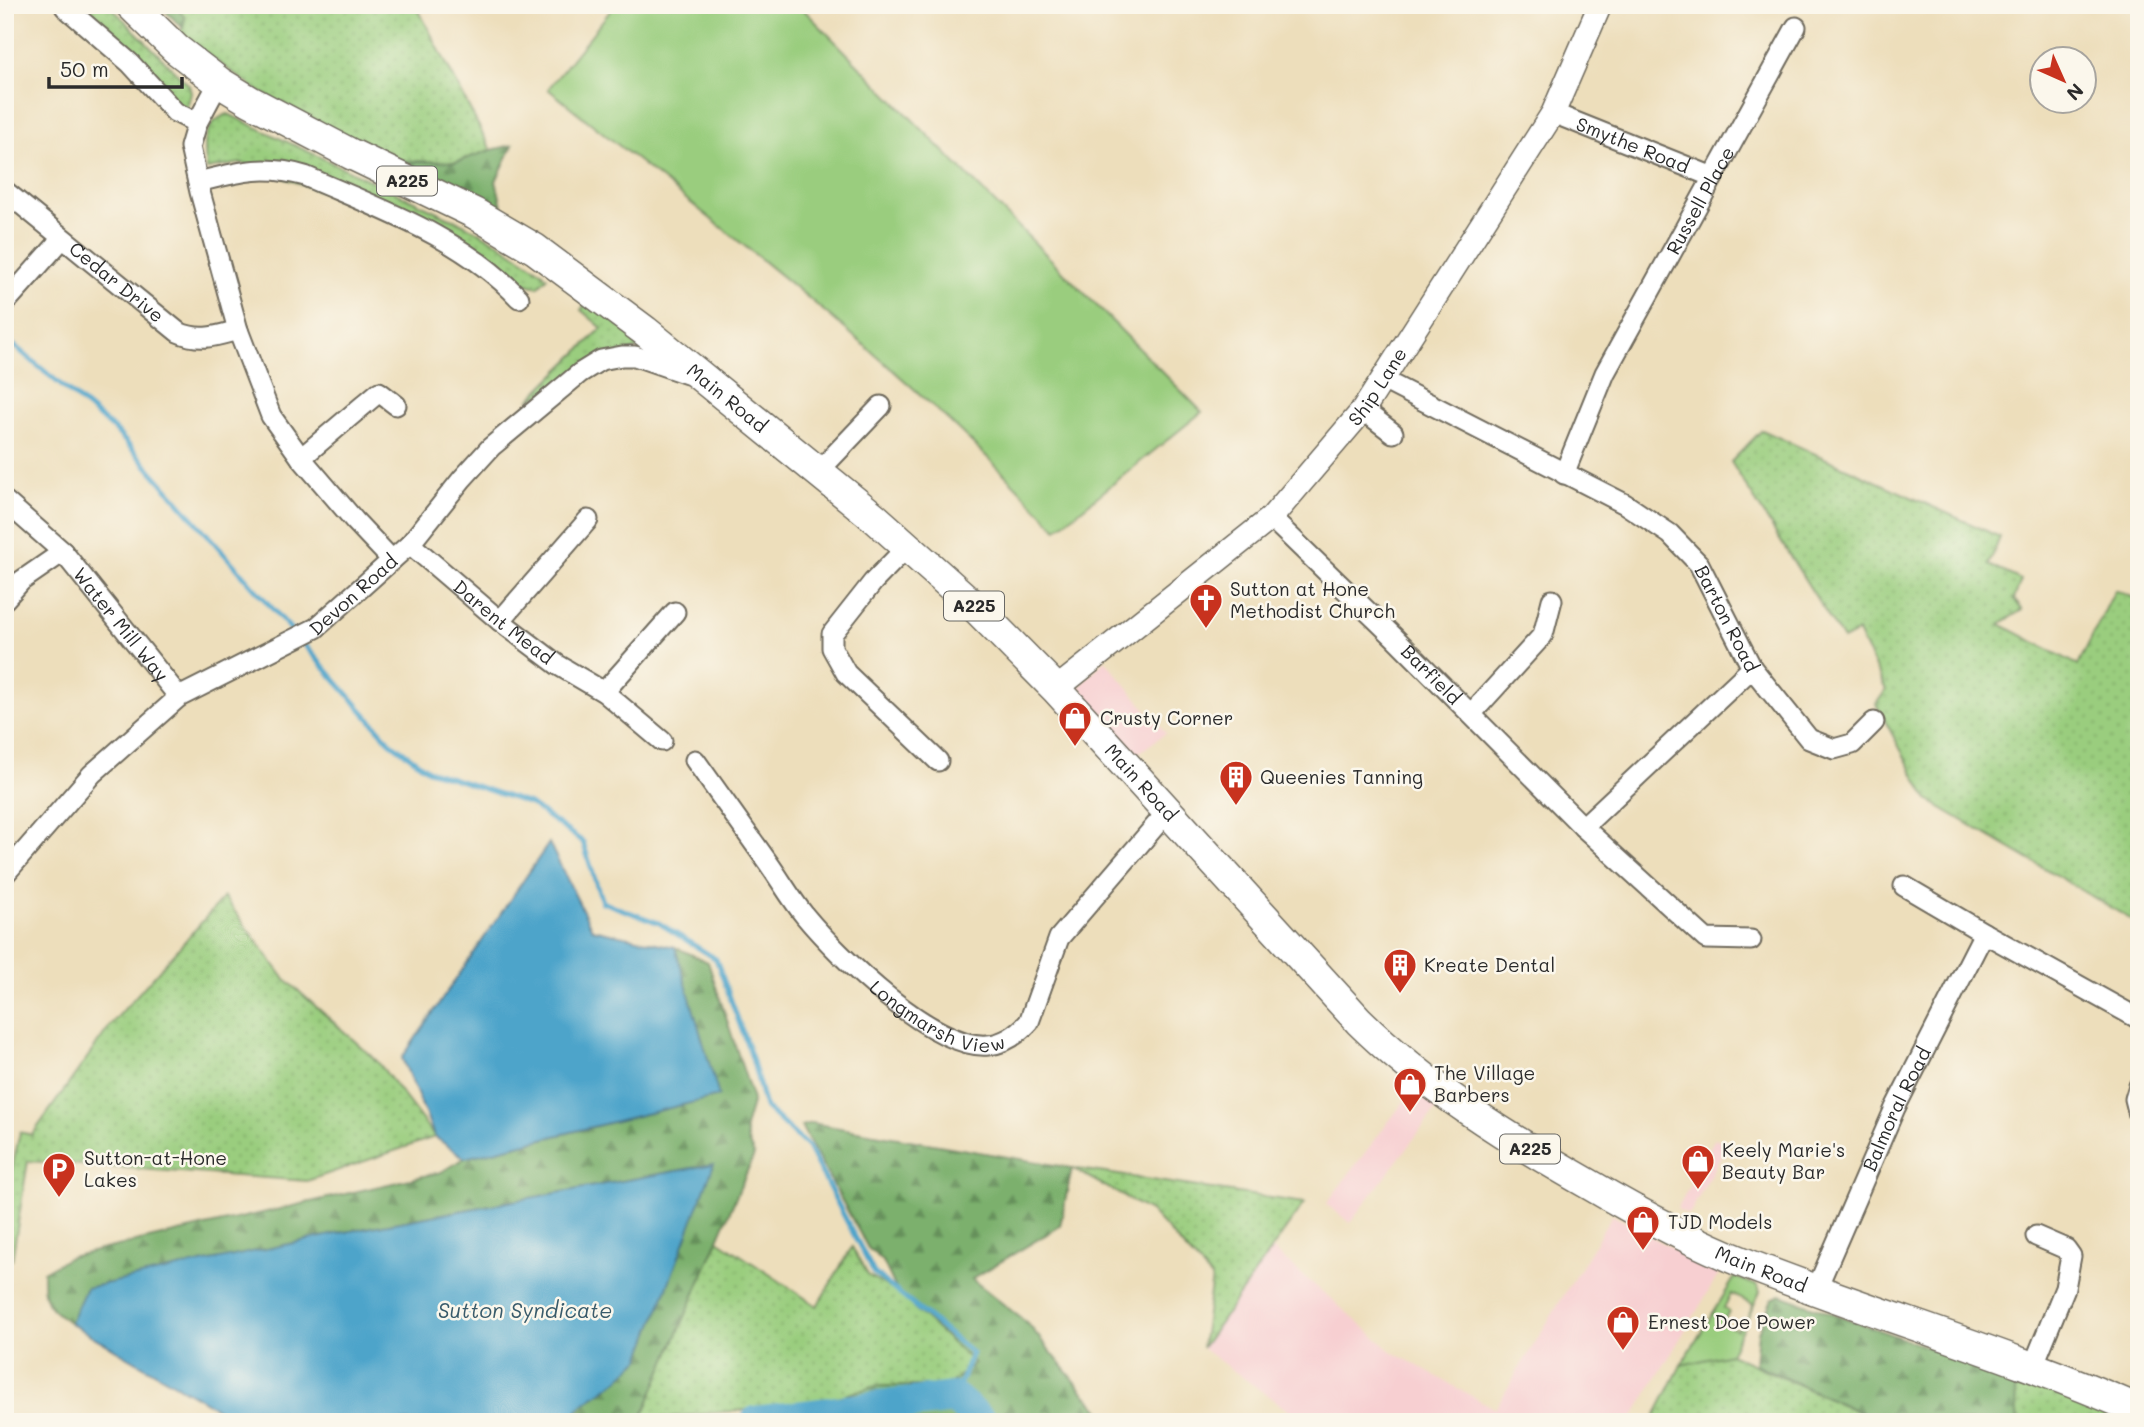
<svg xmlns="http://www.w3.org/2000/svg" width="2144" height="1427" font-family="Mali,sans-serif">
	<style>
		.built { fill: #f7cfd1 }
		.grass { fill: url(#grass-dots); stroke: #627c54; stroke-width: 2 }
		.forest { fill: url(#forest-firs); stroke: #536e4c; stroke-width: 2 }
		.garden { fill: #9acd7e; stroke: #627c54; stroke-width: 2; fill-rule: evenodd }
		.water { fill: #4da4ca; stroke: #3c687a; stroke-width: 2 }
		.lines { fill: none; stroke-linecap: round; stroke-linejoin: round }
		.stream { stroke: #4da4ca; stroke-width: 5 }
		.river { stroke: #4da4ca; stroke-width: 32 }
		.minor-casing { stroke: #6f6a5d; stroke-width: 23 }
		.tertiary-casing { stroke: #6f6a5d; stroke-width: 26 }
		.primary-casing { stroke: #6f6a5d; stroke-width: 33 }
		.minor { stroke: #fff; stroke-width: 19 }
		.tertiary { stroke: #fff; stroke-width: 23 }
		.primary { stroke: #fff; stroke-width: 30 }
		.labels { text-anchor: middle; stroke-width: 5; stroke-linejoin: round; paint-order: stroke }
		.shield { fill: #fbf7ec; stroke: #696865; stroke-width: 2 }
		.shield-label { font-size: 18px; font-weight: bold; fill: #2b2b2b }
		.street-label { font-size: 19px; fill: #2b2b2b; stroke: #fbf7ec }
		.poi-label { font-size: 19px; fill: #2b2b2b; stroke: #fbf7ec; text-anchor: start }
		.water-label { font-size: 21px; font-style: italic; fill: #395b6b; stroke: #fbf7ec }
	</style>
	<defs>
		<pattern id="grass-dots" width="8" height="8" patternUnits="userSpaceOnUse" patternTransform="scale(1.75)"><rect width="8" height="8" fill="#9acd7e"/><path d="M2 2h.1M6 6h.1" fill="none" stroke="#85b06d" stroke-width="1.8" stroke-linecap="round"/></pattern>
		<pattern id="forest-firs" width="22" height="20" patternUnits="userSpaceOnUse" patternTransform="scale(1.75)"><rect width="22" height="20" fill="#7bb06d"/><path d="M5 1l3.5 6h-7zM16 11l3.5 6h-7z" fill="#658f5a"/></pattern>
	</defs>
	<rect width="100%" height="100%" fill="#fbf7ec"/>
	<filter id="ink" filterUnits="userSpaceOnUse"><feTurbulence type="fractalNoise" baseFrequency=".0143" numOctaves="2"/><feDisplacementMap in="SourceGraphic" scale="14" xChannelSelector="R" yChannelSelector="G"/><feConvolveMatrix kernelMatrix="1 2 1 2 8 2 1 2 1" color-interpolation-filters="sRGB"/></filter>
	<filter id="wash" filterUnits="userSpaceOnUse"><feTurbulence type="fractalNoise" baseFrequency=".00686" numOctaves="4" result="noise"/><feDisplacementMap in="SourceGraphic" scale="28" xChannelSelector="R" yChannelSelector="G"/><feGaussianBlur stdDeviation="1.57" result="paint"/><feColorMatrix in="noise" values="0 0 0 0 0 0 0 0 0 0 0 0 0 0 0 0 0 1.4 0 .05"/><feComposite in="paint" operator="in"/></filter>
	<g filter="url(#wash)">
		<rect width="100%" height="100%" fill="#eddebb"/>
		<!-- built -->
		<g class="built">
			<path d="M1105 660 1166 733 1136 755 1079 687Z"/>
			<path d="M1414 1088 1438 1107 1350 1223 1326 1204Z"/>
			<path d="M1715 1138 1727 1144 1689 1215 1677 1209Z"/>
			<path d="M1612 1215 1719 1274 1630 1422H1304L1202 1348 1271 1248 1393 1352 1495 1409Z"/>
		</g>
		<!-- grass -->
		<g class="grass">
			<path d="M86 5H109L189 85 191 93 186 111 89 15Z"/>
			<path d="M174 5H416L491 150 456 162 397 161 258 91 178 33 183 28Z"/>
			<path d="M228 114 463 224 497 242 542 272 547 278 538 287 514 281 459 240 242 163 207 169C203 146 202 123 228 114Z"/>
			<path d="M588 302 663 356 637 348 529 400 602 328 581 310Z"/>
			<path d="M1762 430 2000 537 1989 565 2021 580 2014 599 2022 610 2000 624 2078 665 2115 590 2139 600V924L1928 800 1876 704 1886 690 1858 632 1843 640 1731 462Z"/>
			<path d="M224 897 284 978 377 1061 435 1137 307 1181 28 1161 12 1260 5 1262V1201L20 1132 32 1135 112 1023Z"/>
			<path d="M1072 1168 1304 1203 1202 1348 1212 1278 1150 1211Z"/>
			<path d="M718 1240 817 1306 852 1247 868 1275 898 1293 974 1363 948 1386H876L818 1403 639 1420Z"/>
			<path d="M1730 1354 1881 1422H1652L1681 1365Z"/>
			<path d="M2020 1380 2116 1417 2127 1422H2000Z"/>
		</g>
		<!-- forest -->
		<g class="forest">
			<path d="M159 5H175L185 18 183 28Z"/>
			<path d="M513 145 496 181 502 206 501 207 486 198 483 201 396 161 456 162 491 150Z"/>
			<path d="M675 947 708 962 753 1100 745 1127 748 1142 754 1155 640 1422H571L581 1406 618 1380 640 1359 713 1164 340 1233 86 1288 70 1323C45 1305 43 1303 43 1272L70 1257 441 1172 465 1158 718 1096Z"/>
			<path d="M811 1123 1072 1168 1060 1226 972 1279 1028 1324 1087 1396 1112 1422H821L818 1403 876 1386H948L974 1363 898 1293 883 1261 868 1248 801 1126Z"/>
			<path d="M1780 1295 2020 1380 2015 1392 2018 1422H1881L1755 1364 1758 1332 1772 1299Z"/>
		</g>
		<!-- garden -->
		<g class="garden">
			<path d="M615 5H799L1202 412 1057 529C1034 505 1011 480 987 457 850 324 696 208 548 89Z"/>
			<path d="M1735 1277 1758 1286 1760 1292 1730 1354 1681 1365ZM1731 1294 1754 1305 1746 1321 1743 1320 1737 1330 1723 1323 1729 1311 1724 1308Z"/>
		</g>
		<!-- water -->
		<g class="water">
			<path d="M549 843 592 929 675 947 719 1096 465 1158 435 1137 402 1058Z"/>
			<path d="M714 1164 640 1359 618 1380 581 1406 571 1422H240L70 1323 86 1288 340 1233Z"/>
		</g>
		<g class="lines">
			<!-- stream -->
			<g class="stream">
				<path d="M5 338 117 432 294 633"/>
				<path d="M300 640 390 742 428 770 530 804 583 842 602 902 659 923 716 959 752 1058 765 1107 808 1147 874 1273 972 1353 954 1398"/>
			</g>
			<!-- river -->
			<path class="river" d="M756 1422 954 1398 982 1422"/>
		</g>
	</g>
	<g filter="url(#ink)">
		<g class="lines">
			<defs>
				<g id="minor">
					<path d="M65 7 130 63 175 112 197 123"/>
					<path d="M219 82 197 123 190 147 200 192 238 330 271 416 301 458 355 521 392 560"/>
					<path id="s1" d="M1553 113 1713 177"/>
					<path d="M198 182C238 172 264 164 305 176 380 209 462 237 519 298"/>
					<path id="s2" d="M5 191 178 332C200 342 216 336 238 330"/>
					<path d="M5 303 62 239"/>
					<path id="s3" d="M1383 380 1625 504 1670 534 1699 564 1752 668 1809 739 1834 749 1852 744 1874 722"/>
					<path d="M1363 410 1393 433"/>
					<path d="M301 458 379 392 396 405"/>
					<path d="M818 472 881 406"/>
					<path id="s4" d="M1564 474 1605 373 1796 27"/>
					<path id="s5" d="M5 501 63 552 179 697"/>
					<path id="s6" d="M1271 518 1394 637 1583 827 1706 939 1751 940"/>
					<path id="s7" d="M410 544 500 621 558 665 604 692 662 741"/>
					<path d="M908 546 873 582 832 634V648L846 673 938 761"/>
					<path d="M5 599 21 581 63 552"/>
					<path d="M500 621 588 520"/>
					<path d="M604 692 675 612"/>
					<path d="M1471 714 1543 635 1552 600"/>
					<path id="s8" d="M695 760C720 795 744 829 769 864 781 881 792 900 805 916 838 956 934 1050 988 1045 1004 1044 1018 1034 1029 1022L1059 938 1168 811"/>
					<path d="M1583 827 1752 668"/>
					<path id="s9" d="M5 874 92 774 179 697 316 628 410 544 462 479 491 447 580 373 601 360 622 356H635L687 374"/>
					<path d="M1904 886 1984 933 2139 1019"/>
					<path d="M2139 1086 2135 1099 2139 1115"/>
					<path id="s10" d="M1816 1290 1895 1108 1984 933"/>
					<path d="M2032 1369 2065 1288 2071 1256 2066 1249 2036 1236"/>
				</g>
				<g id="tertiary">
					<path id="s11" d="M1056 689 1271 518 1363 410 1553 113 1600 5"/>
				</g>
				<g id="primary">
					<path id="s12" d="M131 5 176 49 219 82 250 101 351 154 474 213 535 249 645 331 875 518 975 607 1056 689 1359 1021C1426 1087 1506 1137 1587 1183 1638 1213 1692 1242 1747 1264 1877 1315 2011 1354 2139 1410"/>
				</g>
			</defs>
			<!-- minor casing -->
			<use href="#minor" class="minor-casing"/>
			<!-- tertiary casing -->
			<use href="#tertiary" class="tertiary-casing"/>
			<!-- primary casing -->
			<use href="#primary" class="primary-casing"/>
			<!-- minor -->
			<use href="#minor" class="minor"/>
			<!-- tertiary -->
			<use href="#tertiary" class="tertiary"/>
			<!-- primary -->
			<use href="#primary" class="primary"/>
		</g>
	</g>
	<!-- icons -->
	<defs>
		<symbol id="church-pin" viewBox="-11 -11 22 30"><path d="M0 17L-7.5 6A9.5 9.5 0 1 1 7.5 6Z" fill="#c8321e" stroke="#fbf7ec"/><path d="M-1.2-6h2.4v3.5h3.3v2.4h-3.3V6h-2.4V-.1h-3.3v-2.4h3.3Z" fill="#fff"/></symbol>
		<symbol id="shop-pin" viewBox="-11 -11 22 30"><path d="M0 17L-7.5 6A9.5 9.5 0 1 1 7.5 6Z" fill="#c8321e" stroke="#fbf7ec"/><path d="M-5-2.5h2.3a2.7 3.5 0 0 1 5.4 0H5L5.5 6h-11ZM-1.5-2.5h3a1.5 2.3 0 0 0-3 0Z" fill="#fff"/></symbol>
		<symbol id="building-pin" viewBox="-11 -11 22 30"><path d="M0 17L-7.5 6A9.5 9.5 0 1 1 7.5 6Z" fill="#c8321e" stroke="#fbf7ec"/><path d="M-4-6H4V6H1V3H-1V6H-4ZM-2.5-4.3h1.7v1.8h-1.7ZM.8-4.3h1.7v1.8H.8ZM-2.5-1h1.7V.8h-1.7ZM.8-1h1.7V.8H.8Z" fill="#fff"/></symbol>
		<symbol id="parking-pin" viewBox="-11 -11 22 30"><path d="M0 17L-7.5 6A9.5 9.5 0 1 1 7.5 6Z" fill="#c8321e" stroke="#fbf7ec"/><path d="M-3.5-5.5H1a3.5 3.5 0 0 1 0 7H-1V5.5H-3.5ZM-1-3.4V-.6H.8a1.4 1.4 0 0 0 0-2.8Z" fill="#fff"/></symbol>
	</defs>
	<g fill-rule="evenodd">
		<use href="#church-pin" x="1187" y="581" width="38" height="52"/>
		<use href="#shop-pin" x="1056" y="699" width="38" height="52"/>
		<use href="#building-pin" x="1217" y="758" width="38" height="52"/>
		<use href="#building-pin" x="1381" y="946" width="38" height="52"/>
		<use href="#shop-pin" x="1391" y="1065" width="38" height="52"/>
		<use href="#shop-pin" x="1679" y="1142" width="38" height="52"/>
		<use href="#parking-pin" x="40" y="1150" width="38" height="52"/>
		<use href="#shop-pin" x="1624" y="1203" width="38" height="52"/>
		<use href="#shop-pin" x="1604" y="1303" width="38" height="52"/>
	</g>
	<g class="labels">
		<!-- shield labels -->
		<g class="shield">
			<rect x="377" y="166.5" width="60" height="29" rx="5"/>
			<rect x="944" y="591.5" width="60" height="29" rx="5"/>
			<rect x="1500" y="1134.5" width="60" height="29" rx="5"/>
		</g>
		<g class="shield-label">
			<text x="407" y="187">A225</text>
			<text x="974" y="612">A225</text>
			<text x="1530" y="1155">A225</text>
		</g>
		<!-- street labels -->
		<g class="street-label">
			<text dy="7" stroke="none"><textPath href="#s1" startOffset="86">Smythe Road</textPath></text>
			<text dy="7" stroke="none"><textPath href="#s4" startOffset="306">Russell Place</textPath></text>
			<text dy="7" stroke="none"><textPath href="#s2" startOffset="144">Cedar Drive</textPath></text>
			<text dy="7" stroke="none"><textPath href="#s11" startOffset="444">Ship Lane</textPath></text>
			<text dy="7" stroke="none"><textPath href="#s12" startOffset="718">Main Road</textPath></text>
			<text dy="7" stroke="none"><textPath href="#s9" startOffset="452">Devon Road</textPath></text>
			<text dy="7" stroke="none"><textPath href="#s3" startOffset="429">Barton Road</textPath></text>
			<text dy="7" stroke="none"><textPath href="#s7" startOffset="122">Darent Mead</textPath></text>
			<text dy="7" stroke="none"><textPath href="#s5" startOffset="170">Water Mill Way</textPath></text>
			<text dy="7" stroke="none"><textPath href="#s6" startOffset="224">Barfield</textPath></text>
			<text dy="7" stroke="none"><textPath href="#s12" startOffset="1284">Main Road</textPath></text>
			<text dy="7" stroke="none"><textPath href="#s8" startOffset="362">Longmarsh View</textPath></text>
			<text dy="7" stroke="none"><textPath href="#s10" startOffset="198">Balmoral Road</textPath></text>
			<text dy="7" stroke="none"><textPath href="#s12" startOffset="2082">Main Road</textPath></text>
		</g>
		<!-- poi labels -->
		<g class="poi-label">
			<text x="1230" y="596">Sutton at Hone<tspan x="1230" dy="22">Methodist Church</tspan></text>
			<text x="1100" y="725">Crusty Corner</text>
			<text x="1260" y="784">Queenies Tanning</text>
			<text x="1424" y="972">Kreate Dental</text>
			<text x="1434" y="1080">The Village<tspan x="1434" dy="22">Barbers</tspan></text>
			<text x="1722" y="1157">Keely Marie's<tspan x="1722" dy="22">Beauty Bar</tspan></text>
			<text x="84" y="1165">Sutton-at-Hone<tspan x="84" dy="22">Lakes</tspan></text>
			<text x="1668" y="1229">TJD Models</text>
			<text x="1648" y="1329">Ernest Doe Power</text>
		</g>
		<!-- water labels -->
		<g class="water-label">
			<text x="525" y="1318">Sutton Syndicate</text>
		</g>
	</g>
	<!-- margin -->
	<rect width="2144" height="1427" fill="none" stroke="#fbf7ec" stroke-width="28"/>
	<!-- north arrow -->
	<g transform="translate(2063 80) rotate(135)"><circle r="33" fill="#fbf7ec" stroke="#a8a59f" stroke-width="2"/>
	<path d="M0-5L12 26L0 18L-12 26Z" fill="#c8321e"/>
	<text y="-10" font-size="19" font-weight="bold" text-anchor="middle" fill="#2b2b2b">N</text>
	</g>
	<!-- scale -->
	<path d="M49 77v10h133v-10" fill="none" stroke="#2b2b2b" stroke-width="3.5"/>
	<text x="60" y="77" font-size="21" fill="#2b2b2b" stroke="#fbf7ec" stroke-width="5" paint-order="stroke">50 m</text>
</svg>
